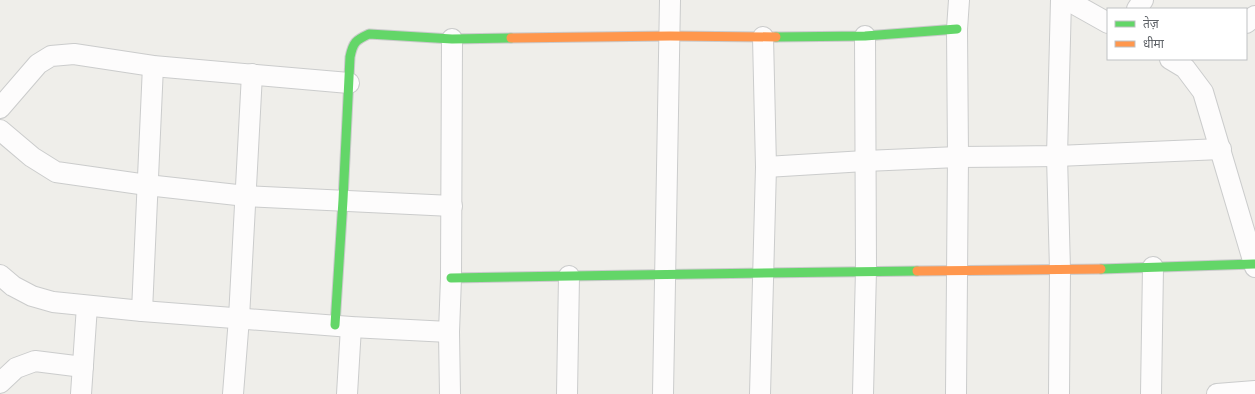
<svg xmlns="http://www.w3.org/2000/svg" width="1255" height="394" font-family="'Exo 2','Noto Sans Devanagari',sans-serif">
	<style>
		.lines { fill: none; stroke-linecap: round; stroke-linejoin: round }
		.street-casing { stroke: #cbcccc; stroke-width: 22 }
		.fast-casing { stroke: #cacacb; stroke-width: 11 }
		.slow-casing { stroke: #cacacb; stroke-width: 11 }
		.street { stroke: #fdfcfc; stroke-width: 20 }
		.fast { stroke: #63d668; stroke-width: 9 }
		.slow { stroke: #ff974d; stroke-width: 9 }
	</style>
	<rect width="100%" height="100%" fill="#efeeea"/>
	<g class="lines">
		<defs>
			<g id="street">
				<polyline points="1067,0 1108,23"/>
				<polyline points="1137,9 1143,0"/>
				<polyline points="1246,23 1255,16"/>
				<polyline points="1170,59 1185,68 1203,92 1255,267"/>
				<polyline points="0,108 38,64 51,56 74,54 153,66 349,83"/>
				<polyline points="0,130 32,157 56,172 147,185 246,196 452,206"/>
				<polyline points="766,167 865,161 958,157 1057,156 1221,149"/>
				<polyline points="0,275 13,286 32,296 53,302 142,311 351,327 449,332"/>
				<polyline points="142,311 153,66"/>
				<polyline points="0,383 16,368 35,361 83,367"/>
				<polyline points="81,394 87,306"/>
				<polyline points="233,394 239,318 252,74"/>
				<polyline points="347,394 351,327"/>
				<polyline points="450,394 449,332 451,278 452,39"/>
				<polyline points="567,394 569,276"/>
				<polyline points="663,394 670,0"/>
				<polyline points="760,394 766,167 763,37"/>
				<polyline points="863,394 866,270 865,36"/>
				<polyline points="956,394 958,157 957,29 959,0"/>
				<polyline points="1059,394 1060,270 1057,156 1061,0"/>
				<polyline points="1151,394 1153,267"/>
				<polyline points="1217,394 1255,391"/>
			</g>
			<g id="fast">
				<polyline points="776,37 865,36 957,29"/>
				<polyline points="1101,269 1254,264"/>
				<path d="M 451,278 C 606,276 762,272 917,271"/>
				<path d="M 335,325 L 343,200 L 350,57 C 353,42 356,40 369,34 L 452,39 L 511,38"/>
			</g>
			<g id="slow">
				<polyline points="511,38 670,36 776,37"/>
				<polyline points="917,271 1101,269"/>
			</g>
		</defs>
		<use href="#street" class="street-casing"/>
		<use href="#fast" class="fast-casing"/>
		<use href="#slow" class="slow-casing"/>
		<use href="#street" class="street"/>
		<use href="#fast" class="fast"/>
		<use href="#slow" class="slow"/>
	</g>
	<rect x="1107" y="8" width="140" height="52" fill="#ffffff" stroke="#bfc1c3"/>
	<rect x="1115" y="21" width="20" height="6" fill="#63d668" stroke="#bfc1c3"/>
	<text x="1143" y="28" font-size="12" fill="#5f6368">तेज़</text>
	<rect x="1115" y="41" width="20" height="6" fill="#ff974d" stroke="#bfc1c3"/>
	<text x="1143" y="48" font-size="12" fill="#5f6368">धीमा</text>
</svg>
